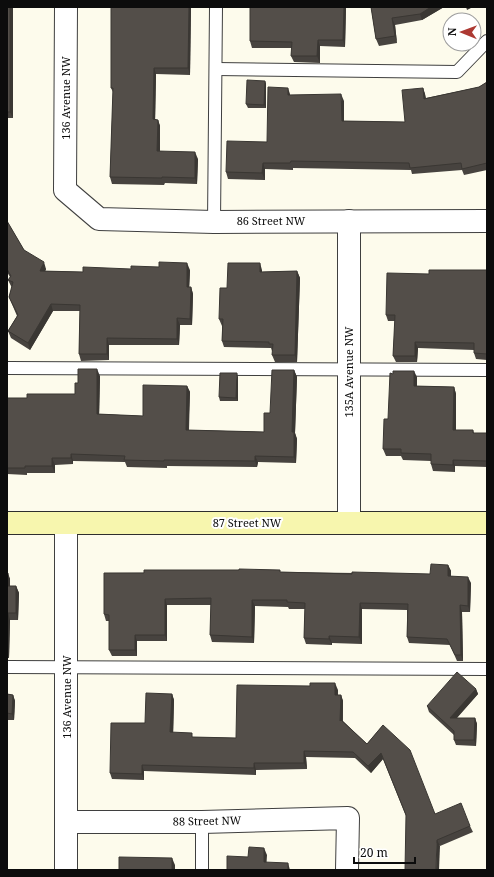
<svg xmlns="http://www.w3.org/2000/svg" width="494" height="877" font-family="'Noto Serif',serif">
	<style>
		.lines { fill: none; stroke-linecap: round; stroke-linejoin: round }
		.lane-casing { stroke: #3f3f3f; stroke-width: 14 }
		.street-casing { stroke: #3f3f3f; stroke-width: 24 }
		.secondary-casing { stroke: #2e2e2e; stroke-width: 24 }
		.lane { stroke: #fff; stroke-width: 12 }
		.street { stroke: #fff; stroke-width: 22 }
		.secondary { stroke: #f7f6ae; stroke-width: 22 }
		.wall { fill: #47433f }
		.shaded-wall { fill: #3a3733 }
		.building { fill: #534e49; stroke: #3a3733 }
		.labels { text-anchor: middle; stroke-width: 4; stroke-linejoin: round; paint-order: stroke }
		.street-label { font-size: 11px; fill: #0c0c0c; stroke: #fff }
	</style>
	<rect width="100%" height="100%" fill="#fdfbec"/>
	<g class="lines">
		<defs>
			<g id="lane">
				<polyline points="216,69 457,72 487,41"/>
				<polyline points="214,222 216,7"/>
				<polyline points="7,368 487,370"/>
				<polyline points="7,667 487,669"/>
				<polyline points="202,822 202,870"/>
			</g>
			<g id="street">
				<polyline points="66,7 65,190 99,219 214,222 487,221"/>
				<polyline points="349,221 349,523"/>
				<polyline points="66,523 66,870"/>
				<polyline points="66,822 202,822 348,818 347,870"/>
			</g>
			<polyline id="secondary" points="7,523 487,523"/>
		</defs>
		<use href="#lane" class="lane-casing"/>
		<use href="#street" class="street-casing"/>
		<use href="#secondary" class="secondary-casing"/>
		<use href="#lane" class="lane"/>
		<use href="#street" class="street"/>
		<use href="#secondary" class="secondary"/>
	</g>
	<g class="wall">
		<polygon points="7,7 13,118 7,118"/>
		<polygon points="111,7 191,7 190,75 156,74 155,120 158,120 160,126 160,151 198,159 197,184 165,183 164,185 112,184 110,177 113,92 111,88"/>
		<polygon points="250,7 346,7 345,47 320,46 320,63 294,62 291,56 292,48 252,48 250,41"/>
		<polygon points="371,7 444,7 422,20 395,25 397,43 379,46 376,39"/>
		<polygon points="265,81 266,84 266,108 248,108 246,104"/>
		<polygon points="487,82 487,170 464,175 462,170 412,174 411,170 293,168 293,170 265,169 265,180 228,179 226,172 267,142 290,95 344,101 344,121 405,122 423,88 425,94 426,98 479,87"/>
		<polygon points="7,221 24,250 46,269 45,271 83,272 190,270 189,287 191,287 193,294 192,325 180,325 179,345 109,345 109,360 81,361 79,354 80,311 53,311 30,350 11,338 8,331 17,316 9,297 12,287 11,286 8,280 10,277 7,272"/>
		<polygon points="262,270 262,272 297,271 300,278 297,362 275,362 272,355 273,351 272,351 271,348 224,347 222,341 222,326 219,319 227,288"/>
		<polygon points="487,270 487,360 476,359 474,353 474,350 418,348 417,362 396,362 393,356 395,321 388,321 386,315 429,274"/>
		<polygon points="294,370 297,377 295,433 297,439 296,463 258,462 257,467 167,466 167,468 127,467 125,462 73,461 73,464 55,465 55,473 27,473 27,475 7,474 7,398 27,398 75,394 78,383 100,376 99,414 143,416 187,386 190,392 189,430 264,432 270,413"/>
		<polygon points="238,377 238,401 220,401 219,397"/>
		<polygon points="417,377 417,386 454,387 456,394 456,430 473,430 474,433 487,433 487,467 455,466 455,472 433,471 431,464 431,461 403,460 401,456 386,456 383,449 388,419"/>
		<polygon points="448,565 451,571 451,576 471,583 470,612 462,612 463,661 457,661 450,645 409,643 407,637 407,610 362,609 362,644 332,643 332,645 306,644 304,638 305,609 289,609 288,607 255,606 254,643 212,642 210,635 211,605 167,605 167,641 137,641 137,656 112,656 109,650 109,621 106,621 104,614 104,573 281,572 430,574"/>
		<polygon points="7,573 10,579 10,586 16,586 19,593 18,620 10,620 9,658 7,658"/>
		<polygon points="476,689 478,694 457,718 475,718 477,724 476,746 456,745 454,740 454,735 429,712 427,706"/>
		<polygon points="338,690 338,695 341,695 343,701 343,721 367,744 383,725 435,814 470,826 473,832 440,846 406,816 383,759 371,773 355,758 306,757 307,769 256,770 256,775 144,771 144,780 112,779 110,773 145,723 172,694 174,700 173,733 193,737 236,738"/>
		<polygon points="7,694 13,695 15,701 14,720 7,720"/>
	</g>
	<g class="shaded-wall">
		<polygon points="10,7 13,7 13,118 10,112"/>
		<polygon points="189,7 191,7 190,75 188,68"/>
		<polygon points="344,7 346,7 345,47 343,40"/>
		<polygon points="431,7 444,7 422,20 420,14"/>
		<polygon points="466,7 473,7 467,10"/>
		<polygon points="392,18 395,25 397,43 395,36"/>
		<polygon points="318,40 320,46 320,63 317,56"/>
		<polygon points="154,68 156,74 155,126 153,119"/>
		<polygon points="265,81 266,84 266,108 264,105"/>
		<polygon points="288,88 290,94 290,101 288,95"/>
		<polygon points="423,88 425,94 426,105 424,99"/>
		<polygon points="341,94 344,101 344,127 342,121"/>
		<polygon points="158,120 160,126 160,158 157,151"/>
		<polygon points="195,152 198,159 197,184 195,178"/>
		<polygon points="263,163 265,169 265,180 262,173"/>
		<polygon points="44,262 46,269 43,277 40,271"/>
		<polygon points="187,263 190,270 189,294 187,287"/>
		<polygon points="260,263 262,270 262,278 260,272"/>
		<polygon points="297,271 300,278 297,362 295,355"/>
		<polygon points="191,287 193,294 192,325 190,319"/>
		<polygon points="51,304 53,311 30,350 28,343"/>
		<polygon points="177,318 180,325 179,345 177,339"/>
		<polygon points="107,338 109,345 109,360 107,354"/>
		<polygon points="415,342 418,348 417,362 415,356"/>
		<polygon points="97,369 100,376 99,421 97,414"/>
		<polygon points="294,370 297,377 295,433 297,439 296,463 294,457 292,432"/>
		<polygon points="414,371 417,377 417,393 414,386"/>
		<polygon points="237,373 238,377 238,401 236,398"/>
		<polygon points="187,386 190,392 188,436 186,430"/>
		<polygon points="454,387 456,394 456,436 453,430"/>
		<polygon points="71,454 73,461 73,464 71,458"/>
		<polygon points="255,456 258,462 257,467 255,461"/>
		<polygon points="52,458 55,465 55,473 52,466"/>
		<polygon points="453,460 455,466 455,472 453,465"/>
		<polygon points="448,565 451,571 451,583 448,576"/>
		<polygon points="8,573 10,579 10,592 8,586"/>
		<polygon points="468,577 471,583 470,612 468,606"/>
		<polygon points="16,586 19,593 18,620 16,613"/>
		<polygon points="165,599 167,605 167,641 165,635"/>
		<polygon points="252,600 255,606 254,643 252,637"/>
		<polygon points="360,603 362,609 362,644 359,637"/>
		<polygon points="460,605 462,612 463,661 461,655"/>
		<polygon points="8,613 10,620 9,658 7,651"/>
		<polygon points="135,635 137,641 137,656 135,650"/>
		<polygon points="329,636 332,643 332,645 329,639"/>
		<polygon points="335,683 338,690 337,701 335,695"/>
		<polygon points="476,689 478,694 452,723 450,718"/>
		<polygon points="172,694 174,700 173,739 170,732"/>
		<polygon points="13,695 15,701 14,720 12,714"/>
		<polygon points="341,695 343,701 342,728 340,721"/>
		<polygon points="475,718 477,724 476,746 474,740"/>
		<polygon points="304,751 306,757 307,769 304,763"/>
		<polygon points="381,753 383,759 371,773 368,766"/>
		<polygon points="254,763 256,770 256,775 254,768"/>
		<polygon points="142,765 144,771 144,780 142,774"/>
		<polygon points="437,840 440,846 439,870 436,870"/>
		<polygon points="264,848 267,855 266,870 264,862"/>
		<polygon points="172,858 175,865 175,870 172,870"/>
		<polygon points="288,863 290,870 288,870"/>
	</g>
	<g class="building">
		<rect x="7" y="7" width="3" height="105"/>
		<polygon points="111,7 189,7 188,68 154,68 153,119 158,120 157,151 195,152 195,178 162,177 162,178 110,177 113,88 111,88"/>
		<polygon points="250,7 344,7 343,40 318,40 317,56 291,56 292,42 250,41"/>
		<polygon points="371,7 431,7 420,14 392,18 395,36 376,39"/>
		<polygon points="247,80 265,81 264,105 246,104"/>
		<polygon points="487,82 487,163 462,169 461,163 410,168 409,163 291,161 290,163 263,163 262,173 226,172 227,141 267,142 268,87 288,88 288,95 341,94 342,121 405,122 402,90 423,88 424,99 479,87"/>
		<polygon points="7,221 24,250 44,262 40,271 83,272 83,267 131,269 131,266 159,267 159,262 187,263 187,287 191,287 190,319 177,318 177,339 107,338 107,354 79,354 80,305 51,304 28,343 8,331 18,315 9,297 13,282 8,280 11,276 7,269"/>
		<polygon points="228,263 260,263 260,272 297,271 295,355 272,355 273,344 269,344 269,342 222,341 223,319 219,319 220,288 227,288"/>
		<polygon points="429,270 487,270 487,354 474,353 474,343 415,342 415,356 393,356 395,315 386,315 387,273 429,274"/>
		<polygon points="78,369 97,369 97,414 143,416 143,385 187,386 186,430 264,432 264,413 270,413 272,370 294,370 292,432 294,432 294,457 255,456 255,461 164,460 164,461 124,460 125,456 71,454 71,458 52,458 52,466 25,466 25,468 7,468 7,398 27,398 27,394 75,394 75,383 78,383"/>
		<polygon points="393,371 414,371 414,386 454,387 453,430 473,430 473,433 487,433 487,461 453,460 453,465 431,464 431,454 401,453 401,449 383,449 384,419 388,419 390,373 393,374"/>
		<polygon points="220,373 237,373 236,398 219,397"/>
		<polygon points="431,564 448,565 448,576 468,577 468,606 460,605 461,655 455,655 447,639 407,637 408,604 360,603 359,637 329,636 329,639 304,638 305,603 287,602 287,600 252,600 252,637 210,635 211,598 165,599 165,635 135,635 135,650 109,650 109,615 104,614 104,573 144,573 144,570 239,570 239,569 280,570 280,572 352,574 352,572 430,574"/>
		<polygon points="7,573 8,573 8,586 16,586 16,613 8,613 7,651"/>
		<polygon points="457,672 476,689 450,718 475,718 474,740 454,740 454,731 427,706"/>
		<polygon points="310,683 335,683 335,695 341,695 340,721 341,720 367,744 383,725 410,750 435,814 461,803 470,826 437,840 436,870 405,870 406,815 381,753 368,766 353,752 304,751 304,763 254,763 254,768 142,765 142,774 110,773 111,723 145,723 146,693 172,694 170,732 192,733 192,737 236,738 237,685 310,686"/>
		<polygon points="7,694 13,695 12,714 7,713"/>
		<polygon points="249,847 264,848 264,862 288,863 288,870 227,870 227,856 248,857"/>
		<polygon points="119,857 172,858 172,870 119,870"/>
	</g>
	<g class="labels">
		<g class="street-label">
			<text transform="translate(66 98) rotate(-90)" y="4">136 Avenue NW</text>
			<text x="271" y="225">86 Street NW</text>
			<text transform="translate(349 372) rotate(-90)" y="4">135A Avenue NW</text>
			<text x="247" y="527">87 Street NW</text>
			<text transform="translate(67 697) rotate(-90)" y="4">136 Avenue NW</text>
			<text transform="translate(207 821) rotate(-1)" y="4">88 Street NW</text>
		</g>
	</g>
	<rect width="494" height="877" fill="none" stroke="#0c0c0c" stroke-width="16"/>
	<g transform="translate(462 32) rotate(271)"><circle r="19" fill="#ffffff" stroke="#9e9e9e"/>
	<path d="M0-3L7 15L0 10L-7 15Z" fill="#ad3932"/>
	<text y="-6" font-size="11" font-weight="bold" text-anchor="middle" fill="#0c0c0c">N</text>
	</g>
	<path d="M354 857v6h61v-6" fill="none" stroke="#0c0c0c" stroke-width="2"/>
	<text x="360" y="857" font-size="12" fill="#0c0c0c" stroke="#ffffff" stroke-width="3" paint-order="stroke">20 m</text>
</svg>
